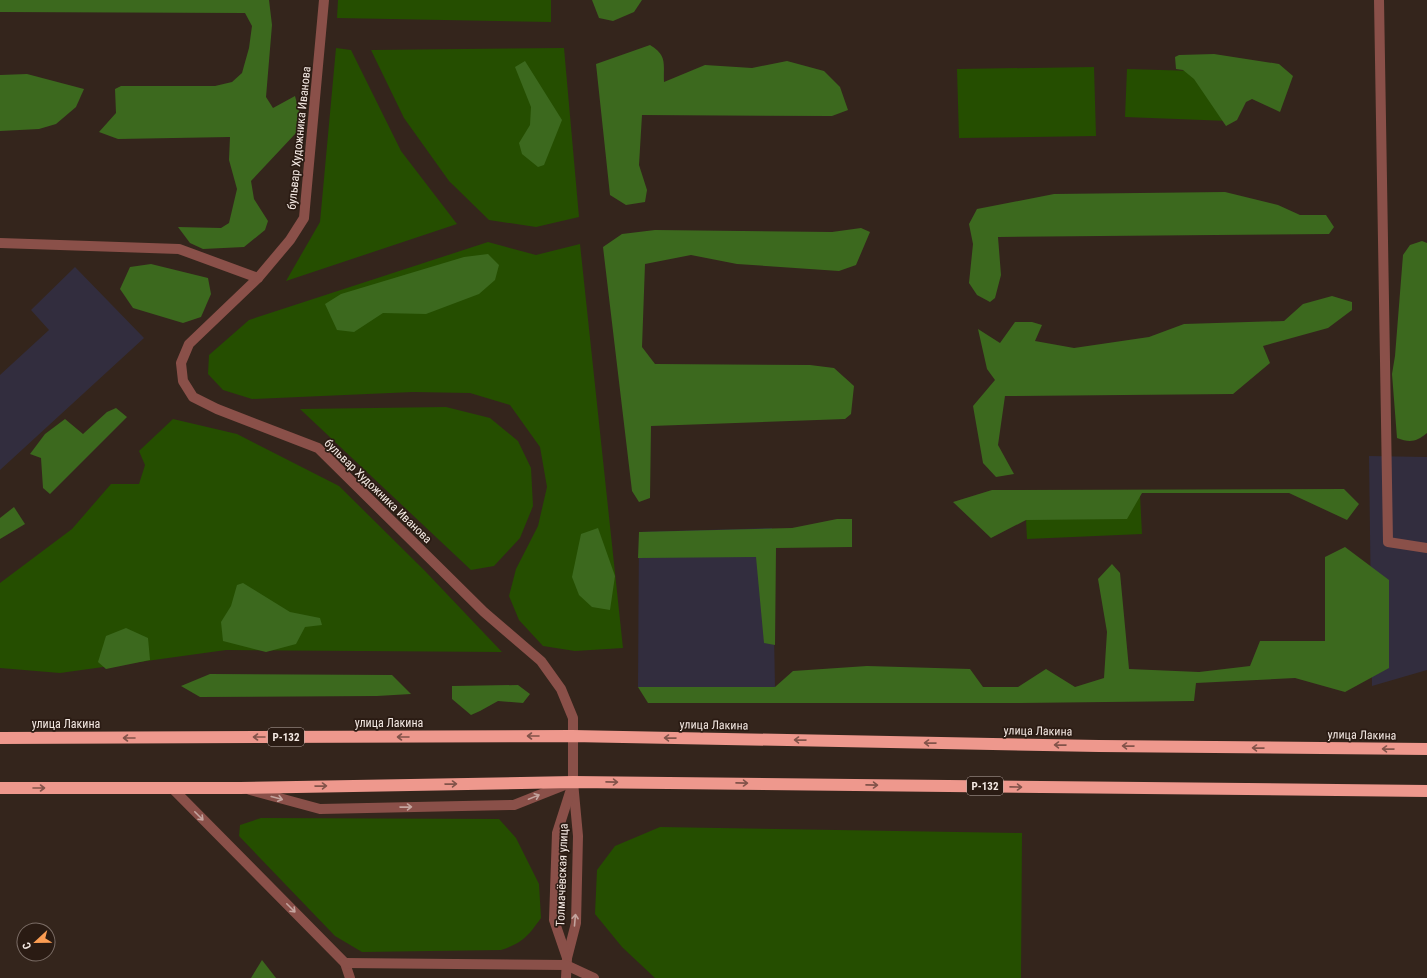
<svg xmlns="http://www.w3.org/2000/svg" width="1427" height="978" font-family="'Roboto Condensed',sans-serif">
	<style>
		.commercial { fill: #322d3e }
		.green { fill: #254e00 }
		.forest { fill: #3c691e }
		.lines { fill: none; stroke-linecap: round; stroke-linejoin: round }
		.minor { stroke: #8a5049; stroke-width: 10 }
		.highway { stroke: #ee988d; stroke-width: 12 }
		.oneway { stroke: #82534a }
		.oneway2 { stroke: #c4a49e }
		.labels { text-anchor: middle; stroke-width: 3.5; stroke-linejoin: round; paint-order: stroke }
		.shield { fill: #2a1b13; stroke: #b7aba5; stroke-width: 1 }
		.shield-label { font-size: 11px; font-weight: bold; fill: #f4e9e3 }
		.street-label { font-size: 12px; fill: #f4e9e3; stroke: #2a1b13 }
	</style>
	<rect width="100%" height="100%" fill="#34251c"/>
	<g class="commercial">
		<polygon points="75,267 144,338 0,470 0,375 49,330 31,310"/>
		<polygon points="1369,456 1427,457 1427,670 1372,686"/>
		<polygon points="772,528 775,687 638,687 639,532"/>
	</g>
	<g class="green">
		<polygon points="338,0 551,0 551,22 337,18"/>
		<polygon points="336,48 351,50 401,151 457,224 286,281 320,222"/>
		<polygon points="564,48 579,217 536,227 489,220 449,181 404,118 371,50"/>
		<polygon points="1094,67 1096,136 959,138 957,69"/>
		<polygon points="1127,69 1230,72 1229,121 1125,117"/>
		<polygon points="488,242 536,255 580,244 623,648 575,651 543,646 519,620 509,596 516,569 538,526 547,487 540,447 510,405 470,393 413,392 252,399 223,390 208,374 209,355 249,320"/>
		<polygon points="446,407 490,418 518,441 531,468 533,506 520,538 494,566 471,570 300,409"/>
		<polygon points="173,419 237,434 339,486 425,571 502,652 226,650 60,673 0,668 0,583 72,529 111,484 139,484 145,465 139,451"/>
		<polygon points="1140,495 1142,534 1027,539 1025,500"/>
		<path d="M 261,818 L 499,819 L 516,838 L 539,884 L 541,918 C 528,936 523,943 501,950 L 362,952 L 335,936 L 239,836 L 240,825 Z"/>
		<polygon points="660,827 1022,833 1021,978 655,978 622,947 595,914 597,870 615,846"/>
	</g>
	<g class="forest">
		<polygon points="0,0 269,0 272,25 266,97 273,108 295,96 301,119 296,133 251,181 254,199 268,221 265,230 244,247 203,249 190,243 178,227 221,228 229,223 237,189 229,160 230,137 118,139 99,132 116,113 115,89 121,86 215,86 232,82 242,73 249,48 252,26 245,13 0,12"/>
		<polygon points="592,0 642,0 634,12 613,21 599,18"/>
		<path d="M 650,45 C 668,56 663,64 664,82 L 705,65 L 752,68 L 787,61 L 824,71 L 840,87 L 848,110 L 832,116 L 642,115 L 639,165 L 647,190 L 645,202 L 626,205 L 610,195 L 596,64 Z"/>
		<polygon points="1214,54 1279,64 1293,76 1280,112 1252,99 1246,102 1237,120 1226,126 1194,79 1183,70 1176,69 1175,57 1179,55"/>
		<polygon points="525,61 562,120 544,165 538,167 522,154 519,143 530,125 531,107 515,67"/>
		<polygon points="27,74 84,89 76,107 56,124 39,129 0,131 0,75"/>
		<polygon points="1225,192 1278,205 1300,215 1326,215 1334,227 1329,234 998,237 1001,275 995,298 990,302 977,295 969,283 973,244 969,224 977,209 1054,194"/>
		<polygon points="861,228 870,232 856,265 839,271 737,264 691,255 645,264 642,347 655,364 810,365 834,368 854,386 851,414 845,419 651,426 650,498 639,502 632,491 603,247 622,234 655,230 832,232"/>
		<path d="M 1422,241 L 1427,243 L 1427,433 C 1416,442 1410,443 1397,438 L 1392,374 L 1395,356 L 1403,255 L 1410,245 Z"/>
		<polygon points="488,254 499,265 495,280 479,294 426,314 383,313 354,332 337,330 325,304 341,294 464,257"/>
		<polygon points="151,264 208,278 211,294 201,317 183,323 133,308 120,289 130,267"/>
		<polygon points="1332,296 1352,302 1352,310 1328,328 1263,346 1270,363 1233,394 1005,396 998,445 1014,474 996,477 983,463 973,406 995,380 987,369 978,329 1000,343 1015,322 1032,322 1042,325 1035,341 1074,348 1149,337 1184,324 1284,321 1303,304"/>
		<polygon points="116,408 127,417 50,494 43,488 41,458 30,454 45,434 65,419 83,434 107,412"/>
		<polygon points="1344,489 1359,504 1347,520 1289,493 1142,493 1127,519 1026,520 991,538 953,502 992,490"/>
		<polygon points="14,507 25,524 0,539 0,518"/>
		<polygon points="837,519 852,519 852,547 776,548 775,645 764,643 756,557 638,558 639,532 792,528"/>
		<polygon points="598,528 615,576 610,610 592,607 579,595 572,577 581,534"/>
		<polygon points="1345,547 1389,580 1389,668 1345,692 1295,678 1196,683 1194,701 1020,703 648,703 638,687 775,687 793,671 867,666 970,669 983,687 1018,687 1046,669 1075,687 1104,678 1107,632 1098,579 1112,564 1120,573 1129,669 1199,672 1250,666 1260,641 1325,641 1325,557"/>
		<polygon points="243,583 290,612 320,618 322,625 305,627 296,644 266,652 223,641 221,622 231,606 237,585"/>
		<polygon points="126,628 148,638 150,660 106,669 98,662 106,636"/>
		<polygon points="210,674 392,675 411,694 377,696 200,697 181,686"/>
		<polygon points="518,685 530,694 523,703 498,701 480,711 471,715 452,699 452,686"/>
		<polygon points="262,960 276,978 251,978"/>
	</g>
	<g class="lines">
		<g class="minor">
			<polyline points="324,0 304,218 290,240 258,278 189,344 181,363 183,381 193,397 217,409 318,448 484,612 541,661 561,689 573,718 573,782 578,836 576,923 567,958 566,978"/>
			<polyline points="1379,0 1388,542 1427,548"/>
			<polyline points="0,243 179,249 258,278"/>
			<polyline points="172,788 345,963 350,978"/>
			<polyline points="250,790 320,809 514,805 567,784"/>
			<polyline points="567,958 554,920 557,833 572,786"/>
			<polyline points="345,963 566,965 594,978"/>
		</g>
		<g class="highway">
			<polyline points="0,738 572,736 1099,746 1427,749"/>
			<polyline points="0,788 240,788 573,782 1427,791"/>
		</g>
	</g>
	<defs><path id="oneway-shaft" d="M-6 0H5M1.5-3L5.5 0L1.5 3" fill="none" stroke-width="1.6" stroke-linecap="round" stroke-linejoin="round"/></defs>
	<g class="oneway">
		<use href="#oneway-shaft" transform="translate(533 736) rotate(180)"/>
		<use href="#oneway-shaft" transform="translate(259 737) rotate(180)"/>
		<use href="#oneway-shaft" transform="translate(403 737) rotate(180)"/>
		<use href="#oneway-shaft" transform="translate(129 738) rotate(180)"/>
		<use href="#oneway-shaft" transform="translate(670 738) rotate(-179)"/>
		<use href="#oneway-shaft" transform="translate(800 740) rotate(-179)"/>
		<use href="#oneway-shaft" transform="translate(930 743) rotate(-179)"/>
		<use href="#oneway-shaft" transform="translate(1060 745) rotate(-179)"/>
		<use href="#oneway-shaft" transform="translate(1128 746) rotate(-179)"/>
		<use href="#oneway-shaft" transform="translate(1258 748) rotate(-179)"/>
		<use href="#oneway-shaft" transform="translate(1388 749) rotate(-179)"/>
		<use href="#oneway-shaft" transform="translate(612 782) rotate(1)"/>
		<use href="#oneway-shaft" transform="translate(742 783) rotate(1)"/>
		<use href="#oneway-shaft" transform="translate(451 784) rotate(-1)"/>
		<use href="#oneway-shaft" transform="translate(872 785) rotate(1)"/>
		<use href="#oneway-shaft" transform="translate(321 786) rotate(-1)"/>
		<use href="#oneway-shaft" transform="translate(1016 787) rotate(1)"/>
		<use href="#oneway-shaft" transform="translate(39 788)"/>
	</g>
	<g class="oneway2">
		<use href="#oneway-shaft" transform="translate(534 797) rotate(-22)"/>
		<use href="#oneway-shaft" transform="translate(277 798) rotate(15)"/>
		<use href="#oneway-shaft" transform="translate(406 807) rotate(-1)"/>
		<use href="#oneway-shaft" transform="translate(199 816) rotate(45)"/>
		<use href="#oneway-shaft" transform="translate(291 908) rotate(45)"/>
		<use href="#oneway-shaft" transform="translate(575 920) rotate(-85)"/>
	</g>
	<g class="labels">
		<g class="shield">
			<rect x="268" y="728" width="36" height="18" rx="3"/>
			<rect x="967" y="777" width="36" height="18" rx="3"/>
		</g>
		<g class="shield-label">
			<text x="286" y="741">Р-132</text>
			<text x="985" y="790">Р-132</text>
		</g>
		<g class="street-label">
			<text transform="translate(299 138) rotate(-84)" y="4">бульвар Художника Иванова</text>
			<text transform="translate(378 491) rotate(44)" y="4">бульвар Художника Иванова</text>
			<text x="389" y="727">улица Лакина</text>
			<text x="66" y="728">улица Лакина</text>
			<text transform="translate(714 725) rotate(1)" y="4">улица Лакина</text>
			<text transform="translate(1038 731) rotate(1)" y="4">улица Лакина</text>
			<text transform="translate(1362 735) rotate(1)" y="4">улица Лакина</text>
			<text transform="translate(562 875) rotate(-88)" y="4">Толмачёвская улица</text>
		</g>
	</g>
	<g transform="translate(36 942) rotate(248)"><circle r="19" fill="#2a1b13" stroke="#7b6d66"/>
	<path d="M0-3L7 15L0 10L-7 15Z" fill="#fc9d53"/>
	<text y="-6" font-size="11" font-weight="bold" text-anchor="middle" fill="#f4e9e3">С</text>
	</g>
</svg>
